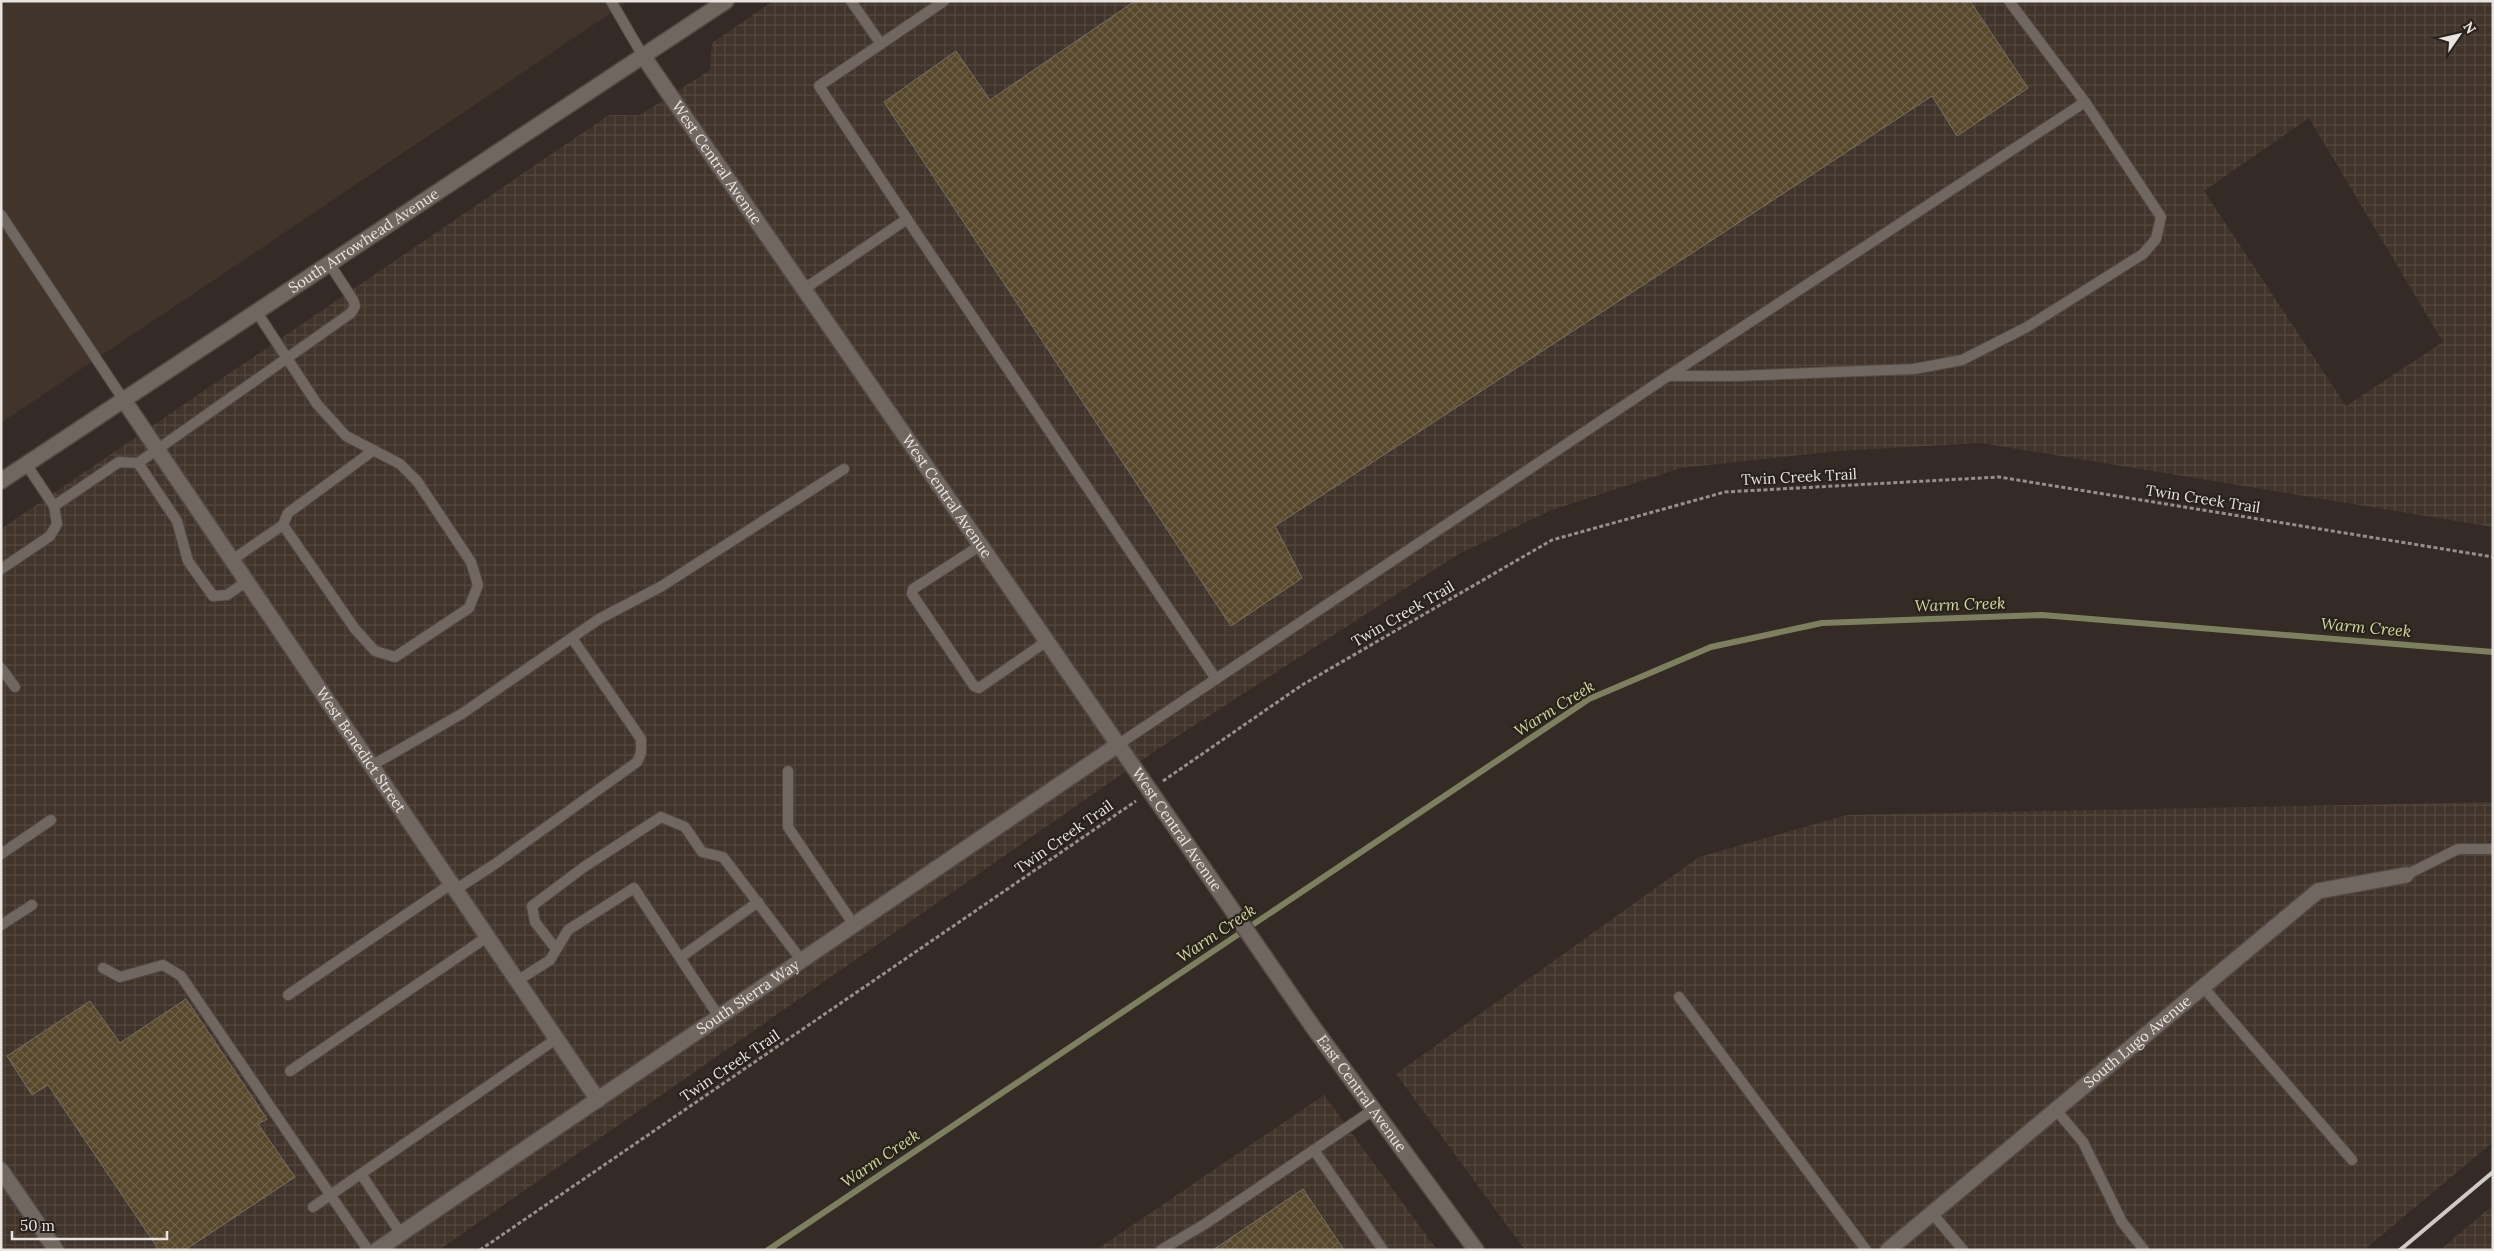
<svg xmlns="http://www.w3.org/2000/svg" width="2494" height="1251" font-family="Lora,serif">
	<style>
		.built { fill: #41342b }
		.industrial { fill: url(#industrial-grid); fill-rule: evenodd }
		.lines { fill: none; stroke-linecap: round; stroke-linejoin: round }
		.stream { stroke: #7d805e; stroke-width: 6 }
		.building { fill: url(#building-cross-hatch); stroke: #746f65 }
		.service-casing { stroke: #514a45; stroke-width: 12 }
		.minor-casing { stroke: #514a45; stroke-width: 18 }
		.tertiary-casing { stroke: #514a45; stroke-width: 18 }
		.path { stroke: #968f8a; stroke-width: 3; stroke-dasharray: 4 2.5; stroke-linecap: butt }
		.service { stroke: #716761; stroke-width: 10 }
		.minor { stroke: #716761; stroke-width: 15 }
		.tertiary { stroke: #716761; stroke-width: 15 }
		.rail { stroke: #d0cac5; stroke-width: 4 }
		.labels { text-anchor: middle; stroke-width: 4.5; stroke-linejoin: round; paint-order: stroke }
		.street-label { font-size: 15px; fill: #eae4e0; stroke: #29221c }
		.water-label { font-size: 16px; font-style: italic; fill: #d3d89b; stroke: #29221c }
	</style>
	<defs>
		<pattern id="industrial-grid" width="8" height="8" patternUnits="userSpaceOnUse" patternTransform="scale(1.25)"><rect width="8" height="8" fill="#41342b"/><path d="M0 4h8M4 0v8" fill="none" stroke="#53483f"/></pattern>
		<pattern id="building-cross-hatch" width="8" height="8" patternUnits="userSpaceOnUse" patternTransform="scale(1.25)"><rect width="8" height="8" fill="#57482a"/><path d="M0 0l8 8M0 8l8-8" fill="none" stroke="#6f6249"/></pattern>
	</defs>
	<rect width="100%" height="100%" fill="#342b26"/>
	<polygon class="built" points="1,1 629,1 1,423"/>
	<g class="industrial">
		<path d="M 773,1 L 2493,1 L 2493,527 L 1981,443 L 1837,451 L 1681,468 L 1549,511 L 1457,555 L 1155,751 L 439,1250 L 1,1250 L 1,529 L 609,115 L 640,115 L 710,70 L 712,43 ZM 2309,118 L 2443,342 L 2346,406 L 2204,191 Z"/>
		<polygon points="2493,802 2493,1142 2364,1250 1525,1250 1396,1074 1699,857 1847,815"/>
		<polygon points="1324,1095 1437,1250 1096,1250"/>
		<polygon points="2493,1205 2493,1250 2440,1250"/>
	</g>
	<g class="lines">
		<polyline class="stream" points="768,1250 1589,699 1711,647 1822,623 2042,615 2493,652"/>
	</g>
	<g class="building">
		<polygon points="1135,1 1970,1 2028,88 1957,136 1932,96 1275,526 1302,578 1231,626 884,102 956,51 990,100"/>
		<polygon points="186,999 267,1119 258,1124 295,1177 185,1250 159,1250 48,1085 32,1095 7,1056 90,1001 120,1043"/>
		<polygon points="1303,1189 1344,1250 1213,1250"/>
	</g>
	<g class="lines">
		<defs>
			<g id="service">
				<polyline points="611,1 643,56"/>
				<polyline points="851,1 881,44"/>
				<polyline points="1,215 123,399"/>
				<polyline points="907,219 1216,679 1119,744"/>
				<polyline points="804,289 907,219 819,86 944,1"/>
				<polyline points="256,311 317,404 346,436 400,464 417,481 471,562 478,585 469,608 395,657 375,651 355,629 283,525 288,513 374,450"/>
				<polyline points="1668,376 1736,376 1914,369 1962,360 2027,327 2143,254 2156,239 2161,217 2085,102"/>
				<polyline points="138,463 177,521 188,561 213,596 227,595 247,581"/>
				<polyline points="26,464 54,506"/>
				<polyline points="981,545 913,589 912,594 974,686 979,688 1047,641"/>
				<polyline points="232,560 283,525"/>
				<polyline points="1,569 50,536 57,524 54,506 119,462 138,463 351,313 355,306 353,300 329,263"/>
				<polyline points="1,668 15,687"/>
				<polyline points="1216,679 1668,376 2085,102 2009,1"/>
				<polyline points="371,766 463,713 599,619 662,586 844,469"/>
				<polyline points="788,771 788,827 854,925"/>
				<polyline points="1,854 51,820"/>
				<polyline points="2406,875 2458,849 2493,849"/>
				<polyline points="455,890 495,864 637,762 641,753 641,739 572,638"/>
				<polyline points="1,925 32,905"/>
				<polyline points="556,949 535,922 532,906 584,867 661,817 685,827 702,852 723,857 802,961"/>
				<polyline points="681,957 758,902"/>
				<polyline points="103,968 120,977 163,965 181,976 368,1250"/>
				<polyline points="517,981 550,960 568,930 634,888 719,1017"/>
				<polyline points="2203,987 2352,1160"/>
				<polyline points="288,995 451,884"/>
				<polyline points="1679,997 1866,1250"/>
				<polyline points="290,1071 487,937"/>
				<polyline points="2056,1110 2083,1142 2122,1222 2144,1250"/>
				<polyline points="1314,1150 1373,1110"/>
				<polyline points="361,1174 401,1234"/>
				<polyline points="313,1207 556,1039"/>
				<polyline points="1932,1213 1963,1250"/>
				<polyline points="1161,1250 1205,1224 1314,1150 1383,1250"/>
			</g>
			<g id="minor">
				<path id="s1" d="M 123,399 L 598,1100"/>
				<polyline points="1,1170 56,1250"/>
				<path id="s2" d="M 377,1250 L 1119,744"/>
				<path id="s3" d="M 1888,1250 L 2318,891 L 2406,875"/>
			</g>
			<g id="tertiary">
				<path id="s4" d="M 643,56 L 1313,1027 L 1476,1250"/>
				<path id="s5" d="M 1,481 L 726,1"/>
			</g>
		</defs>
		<use href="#service" class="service-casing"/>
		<use href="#minor" class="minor-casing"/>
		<use href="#tertiary" class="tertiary-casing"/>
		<g class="path">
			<polyline points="1163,781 1302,685 1552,540 1725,492 1999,477 2493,557"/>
			<polyline points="480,1250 1136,801"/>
		</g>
		<use href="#service" class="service"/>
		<use href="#minor" class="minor"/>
		<use href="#tertiary" class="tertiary"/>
		<polyline class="rail" points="2400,1250 2493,1172"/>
	</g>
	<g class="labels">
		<g class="street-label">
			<text dy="5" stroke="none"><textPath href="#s4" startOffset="130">West Central Avenue</textPath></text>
			<text dy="5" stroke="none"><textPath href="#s5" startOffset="435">South Arrowhead Avenue</textPath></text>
			<text transform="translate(1799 477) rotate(-3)" y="5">Twin Creek Trail</text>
			<text dy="5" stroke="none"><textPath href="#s4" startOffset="535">West Central Avenue</textPath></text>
			<text transform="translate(2203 499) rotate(9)" y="5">Twin Creek Trail</text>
			<text transform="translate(1403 614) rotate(-30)" y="5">Twin Creek Trail</text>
			<text dy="5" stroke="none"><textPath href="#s1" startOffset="424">West Benedict Street</textPath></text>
			<text dy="5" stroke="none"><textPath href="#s4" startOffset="940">West Central Avenue</textPath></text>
			<text transform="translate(1064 837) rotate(-35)" y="5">Twin Creek Trail</text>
			<text dy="5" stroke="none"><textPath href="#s2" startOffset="449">South Sierra Way</textPath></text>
			<text dy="5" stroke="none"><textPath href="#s3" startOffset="325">South Lugo Avenue</textPath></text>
			<text transform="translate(730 1066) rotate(-34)" y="5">Twin Creek Trail</text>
			<text dy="5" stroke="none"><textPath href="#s4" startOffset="1262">East Central Avenue</textPath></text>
		</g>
		<g class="water-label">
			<text transform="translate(1960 604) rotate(-2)" y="6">Warm Creek</text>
			<text transform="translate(2366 627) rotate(5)" y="6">Warm Creek</text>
			<text transform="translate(1554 708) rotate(-32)" y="6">Warm Creek</text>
			<text transform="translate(1216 933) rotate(-34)" y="6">Warm Creek</text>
			<text transform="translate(880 1158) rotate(-34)" y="6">Warm Creek</text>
		</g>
	</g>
	<rect width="2494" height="1251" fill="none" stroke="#eae4e0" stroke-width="5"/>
	<g transform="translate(2459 35) rotate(56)" stroke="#29221c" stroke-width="4" paint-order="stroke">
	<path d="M0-4L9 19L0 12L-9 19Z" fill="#eae4e0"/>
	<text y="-8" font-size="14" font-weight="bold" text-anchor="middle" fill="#eae4e0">N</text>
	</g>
	<path d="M12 1231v8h155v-8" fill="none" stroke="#eae4e0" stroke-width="2.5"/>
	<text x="20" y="1231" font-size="15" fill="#eae4e0" stroke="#29221c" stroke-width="4" paint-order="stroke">50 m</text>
</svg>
